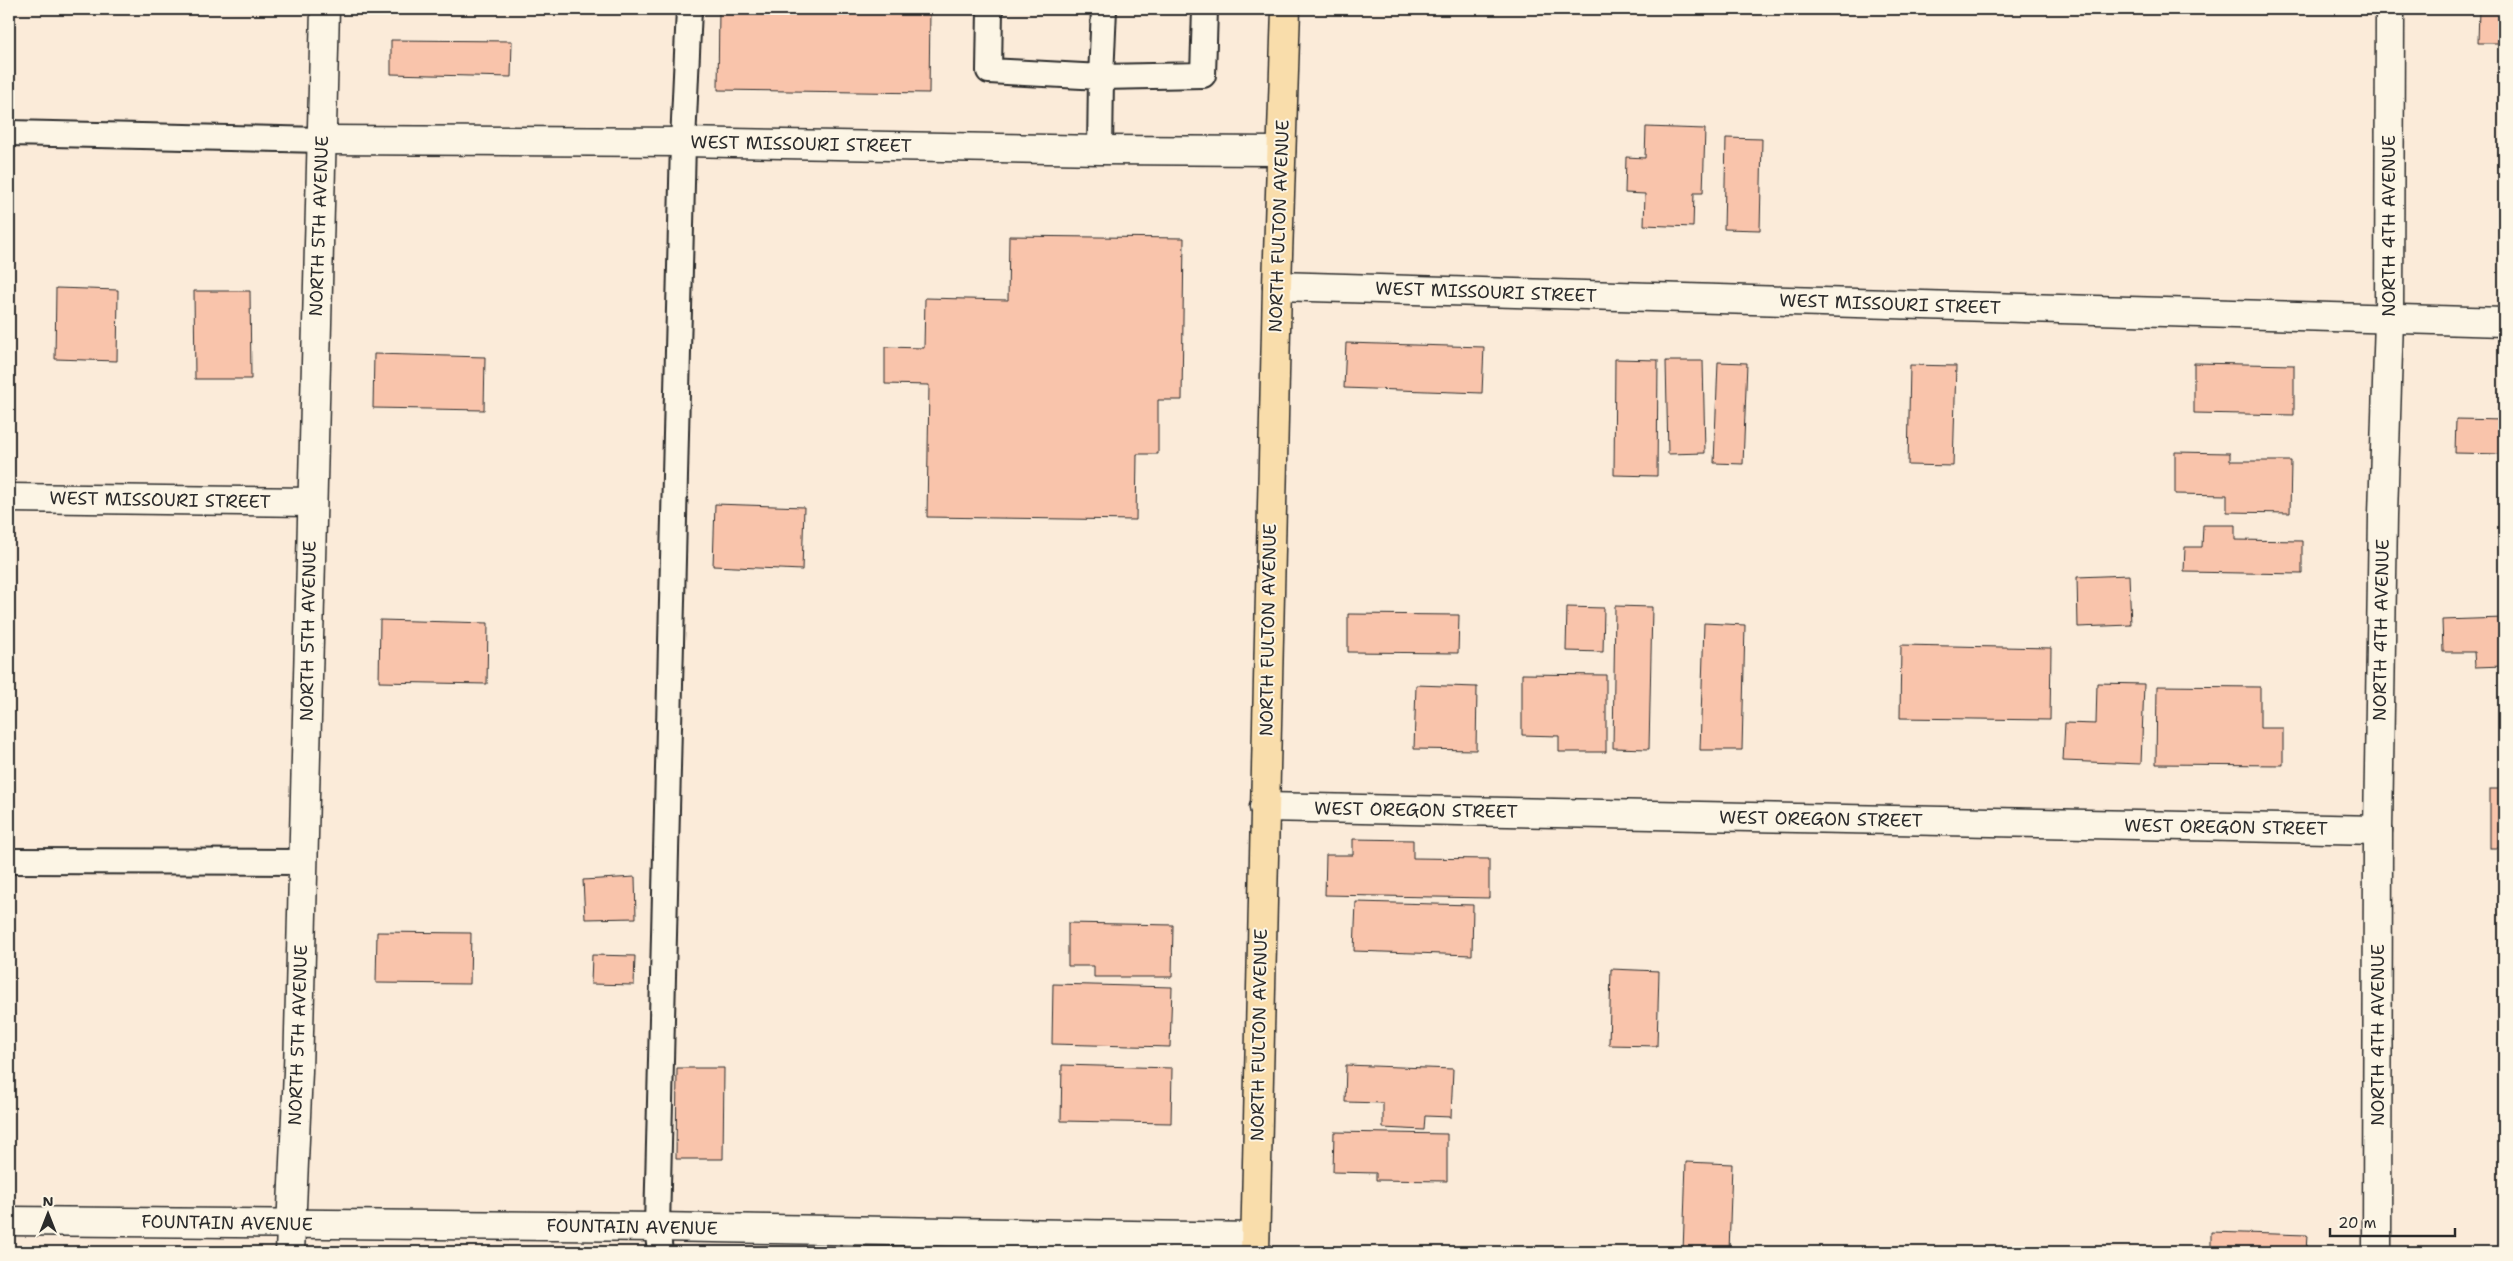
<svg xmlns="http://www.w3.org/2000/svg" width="2513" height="1261" font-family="'Shantell Sans',sans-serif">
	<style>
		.building { fill: #f9c4ab; stroke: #2b2b2b }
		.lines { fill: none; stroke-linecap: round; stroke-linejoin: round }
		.service-casing { stroke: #2b2b2b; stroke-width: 28 }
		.minor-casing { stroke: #2b2b2b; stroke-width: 31 }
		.primary-casing { stroke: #2b2b2b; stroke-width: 31 }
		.service { stroke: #fcf5e5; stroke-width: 24 }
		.minor { stroke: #fcf5e5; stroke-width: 28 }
		.primary { stroke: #f9ddab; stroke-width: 28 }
		.labels { text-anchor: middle; stroke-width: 4; stroke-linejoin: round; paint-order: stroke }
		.street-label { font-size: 18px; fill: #2b2b2b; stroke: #fcf5e5 }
	</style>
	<rect width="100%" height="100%" fill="#fbebd9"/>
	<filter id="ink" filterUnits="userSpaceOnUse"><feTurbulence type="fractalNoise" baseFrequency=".02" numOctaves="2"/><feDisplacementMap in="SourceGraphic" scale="10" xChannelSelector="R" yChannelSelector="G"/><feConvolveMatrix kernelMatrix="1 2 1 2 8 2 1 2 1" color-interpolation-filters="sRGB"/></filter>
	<g filter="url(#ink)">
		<g class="building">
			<polygon points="719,9 930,9 929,93 718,90"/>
			<polygon points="2479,9 2504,9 2504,43 2478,43"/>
			<polygon points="391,40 512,41 511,77 391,74"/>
			<polygon points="1646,127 1705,129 1703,193 1694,193 1693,227 1644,225 1645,194 1625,193 1626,157 1645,158"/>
			<polygon points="1726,138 1762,139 1760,230 1724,229"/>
			<polygon points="1009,236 1184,238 1182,400 1158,400 1158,454 1137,454 1136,520 927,517 929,385 885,384 885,347 924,348 925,298 1008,300"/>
			<polygon points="56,288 118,290 117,361 55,359"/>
			<polygon points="194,291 250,291 251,379 195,379"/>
			<polygon points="1346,343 1484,347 1482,393 1344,388"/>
			<polygon points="374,354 485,357 484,410 373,408"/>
			<polygon points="1615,359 1658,360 1657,476 1614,475"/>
			<polygon points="1666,361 1703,361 1705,453 1668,454"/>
			<polygon points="1718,362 1747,363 1743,464 1714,463"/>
			<polygon points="2194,363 2294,365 2294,415 2194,413"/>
			<polygon points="1910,365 1956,366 1953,466 1908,465"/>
			<polygon points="2456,419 2504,420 2504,464 2503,454 2455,453"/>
			<polygon points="2175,452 2230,453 2230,461 2291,461 2290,513 2227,512 2227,495 2175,494"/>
			<polygon points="715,504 804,507 802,570 713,566"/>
			<polygon points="2203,525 2235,525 2235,540 2302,541 2302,574 2184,572 2185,547 2202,547"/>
			<polygon points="2129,575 2131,625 2078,627 2077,577"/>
			<polygon points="1615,606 1652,607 1649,749 1613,748"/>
			<polygon points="1567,607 1604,608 1603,652 1566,651"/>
			<polygon points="1348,614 1459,615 1458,653 1348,652"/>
			<polygon points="2504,618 2504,666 2475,667 2474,652 2443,652 2442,620"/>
			<polygon points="380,620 488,623 487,684 379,682"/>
			<polygon points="1704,623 1745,625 1742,750 1700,750"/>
			<polygon points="1901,645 2051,648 2050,720 1900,718"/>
			<polygon points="1522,674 1606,675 1606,752 1559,752 1559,736 1522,735"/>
			<polygon points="2097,683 2144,684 2141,764 2063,761 2065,723 2096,724"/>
			<polygon points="1416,685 1477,687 1476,750 1414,749"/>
			<polygon points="2157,686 2260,687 2260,728 2283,728 2283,765 2156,764"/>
			<rect x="2490" y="789" width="14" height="59"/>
			<polygon points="1353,839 1413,840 1413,858 1489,859 1489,898 1325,895 1326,855 1353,855"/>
			<polygon points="635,877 636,918 585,919 583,880"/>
			<polygon points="1356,902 1473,905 1472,955 1354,951"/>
			<polygon points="1068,923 1173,925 1172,977 1094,977 1094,966 1068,966"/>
			<polygon points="377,932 471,933 470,984 376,983"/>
			<polygon points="592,955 635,956 634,985 591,984"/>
			<polygon points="1611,969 1659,971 1657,1046 1609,1045"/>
			<polygon points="1053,984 1172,987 1170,1047 1052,1044"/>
			<polygon points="1062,1065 1172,1068 1171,1123 1061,1121"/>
			<polygon points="1346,1065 1453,1069 1451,1117 1425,1116 1424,1130 1383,1128 1383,1103 1345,1102"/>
			<polygon points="677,1068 724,1068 723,1159 676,1159"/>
			<polygon points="1334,1132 1447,1134 1447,1181 1376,1180 1376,1173 1333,1172"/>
			<polygon points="1686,1162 1732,1164 1729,1252 1683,1252"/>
			<polygon points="2211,1232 2307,1235 2306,1252 2211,1252"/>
		</g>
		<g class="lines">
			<defs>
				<g id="service">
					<polyline points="990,9 989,71 1101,77 1100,150"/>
					<polyline points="1104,9 1101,77 1203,75 1205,9"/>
					<polyline points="9,133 322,140"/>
					<polyline points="9,861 302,862"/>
					<polyline points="660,1252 657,1227 683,142 689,9"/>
				</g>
				<g id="minor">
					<polyline points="322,140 683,142 1100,150 1281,151"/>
					<polyline points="1277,286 2504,322"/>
					<polyline points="9,498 311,502"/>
					<polyline points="1264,807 2378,830"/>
					<polyline points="9,1221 657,1227 1255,1237"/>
					<polyline points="290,1252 298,1071 325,9"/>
					<polyline points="2377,1252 2378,830 2383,515 2389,319 2390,9"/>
				</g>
				<polyline id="primary" points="1255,1252 1277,286 1286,9"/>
			</defs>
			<use href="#service" class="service-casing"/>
			<use href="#minor" class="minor-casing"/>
			<use href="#primary" class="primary-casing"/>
			<use href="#service" class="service"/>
			<use href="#minor" class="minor"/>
			<use href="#primary" class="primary"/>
		</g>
	</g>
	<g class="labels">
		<g class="street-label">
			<text transform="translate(801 144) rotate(1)" y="6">WEST MISSOURI STREET</text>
			<text transform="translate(319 226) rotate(-88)" y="6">NORTH 5TH AVENUE</text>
			<text transform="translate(1279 226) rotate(-88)" y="6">NORTH FULTON AVENUE</text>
			<text transform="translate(2389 226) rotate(-90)" y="6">NORTH 4TH AVENUE</text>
			<text transform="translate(1486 292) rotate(2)" y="6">WEST MISSOURI STREET</text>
			<text transform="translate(1890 304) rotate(2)" y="6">WEST MISSOURI STREET</text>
			<text transform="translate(160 500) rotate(1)" y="6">WEST MISSOURI STREET</text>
			<text transform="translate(1268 630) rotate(-89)" y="6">NORTH FULTON AVENUE</text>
			<text transform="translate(2381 630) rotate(-89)" y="6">NORTH 4TH AVENUE</text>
			<text transform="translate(308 631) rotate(-89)" y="6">NORTH 5TH AVENUE</text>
			<text transform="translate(1416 810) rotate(1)" y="6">WEST OREGON STREET</text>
			<text transform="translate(1821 819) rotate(1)" y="6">WEST OREGON STREET</text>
			<text transform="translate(2226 827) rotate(1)" y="6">WEST OREGON STREET</text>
			<text transform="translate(298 1035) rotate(-88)" y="6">NORTH 5TH AVENUE</text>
			<text transform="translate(1259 1035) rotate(-89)" y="6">NORTH FULTON AVENUE</text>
			<text transform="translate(2378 1035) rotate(-90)" y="6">NORTH 4TH AVENUE</text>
			<text transform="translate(227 1223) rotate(1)" y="6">FOUNTAIN AVENUE</text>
			<text transform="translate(632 1227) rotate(1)" y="6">FOUNTAIN AVENUE</text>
		</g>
	</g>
	<rect width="2513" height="1261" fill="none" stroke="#fcf5e5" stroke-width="30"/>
	<rect x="15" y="15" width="2483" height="1231" fill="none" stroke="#2b2b2b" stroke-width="2" filter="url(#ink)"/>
	<g transform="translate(48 1214)" stroke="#fcf5e5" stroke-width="4" paint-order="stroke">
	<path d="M0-4L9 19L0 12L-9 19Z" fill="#2b2b2b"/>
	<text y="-8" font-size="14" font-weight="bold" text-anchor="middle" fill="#2b2b2b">N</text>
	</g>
	<path d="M2330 1228v8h125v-8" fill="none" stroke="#2b2b2b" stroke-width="2.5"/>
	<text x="2338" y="1228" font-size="15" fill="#2b2b2b" stroke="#fcf5e5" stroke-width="4" paint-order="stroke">20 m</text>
</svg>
